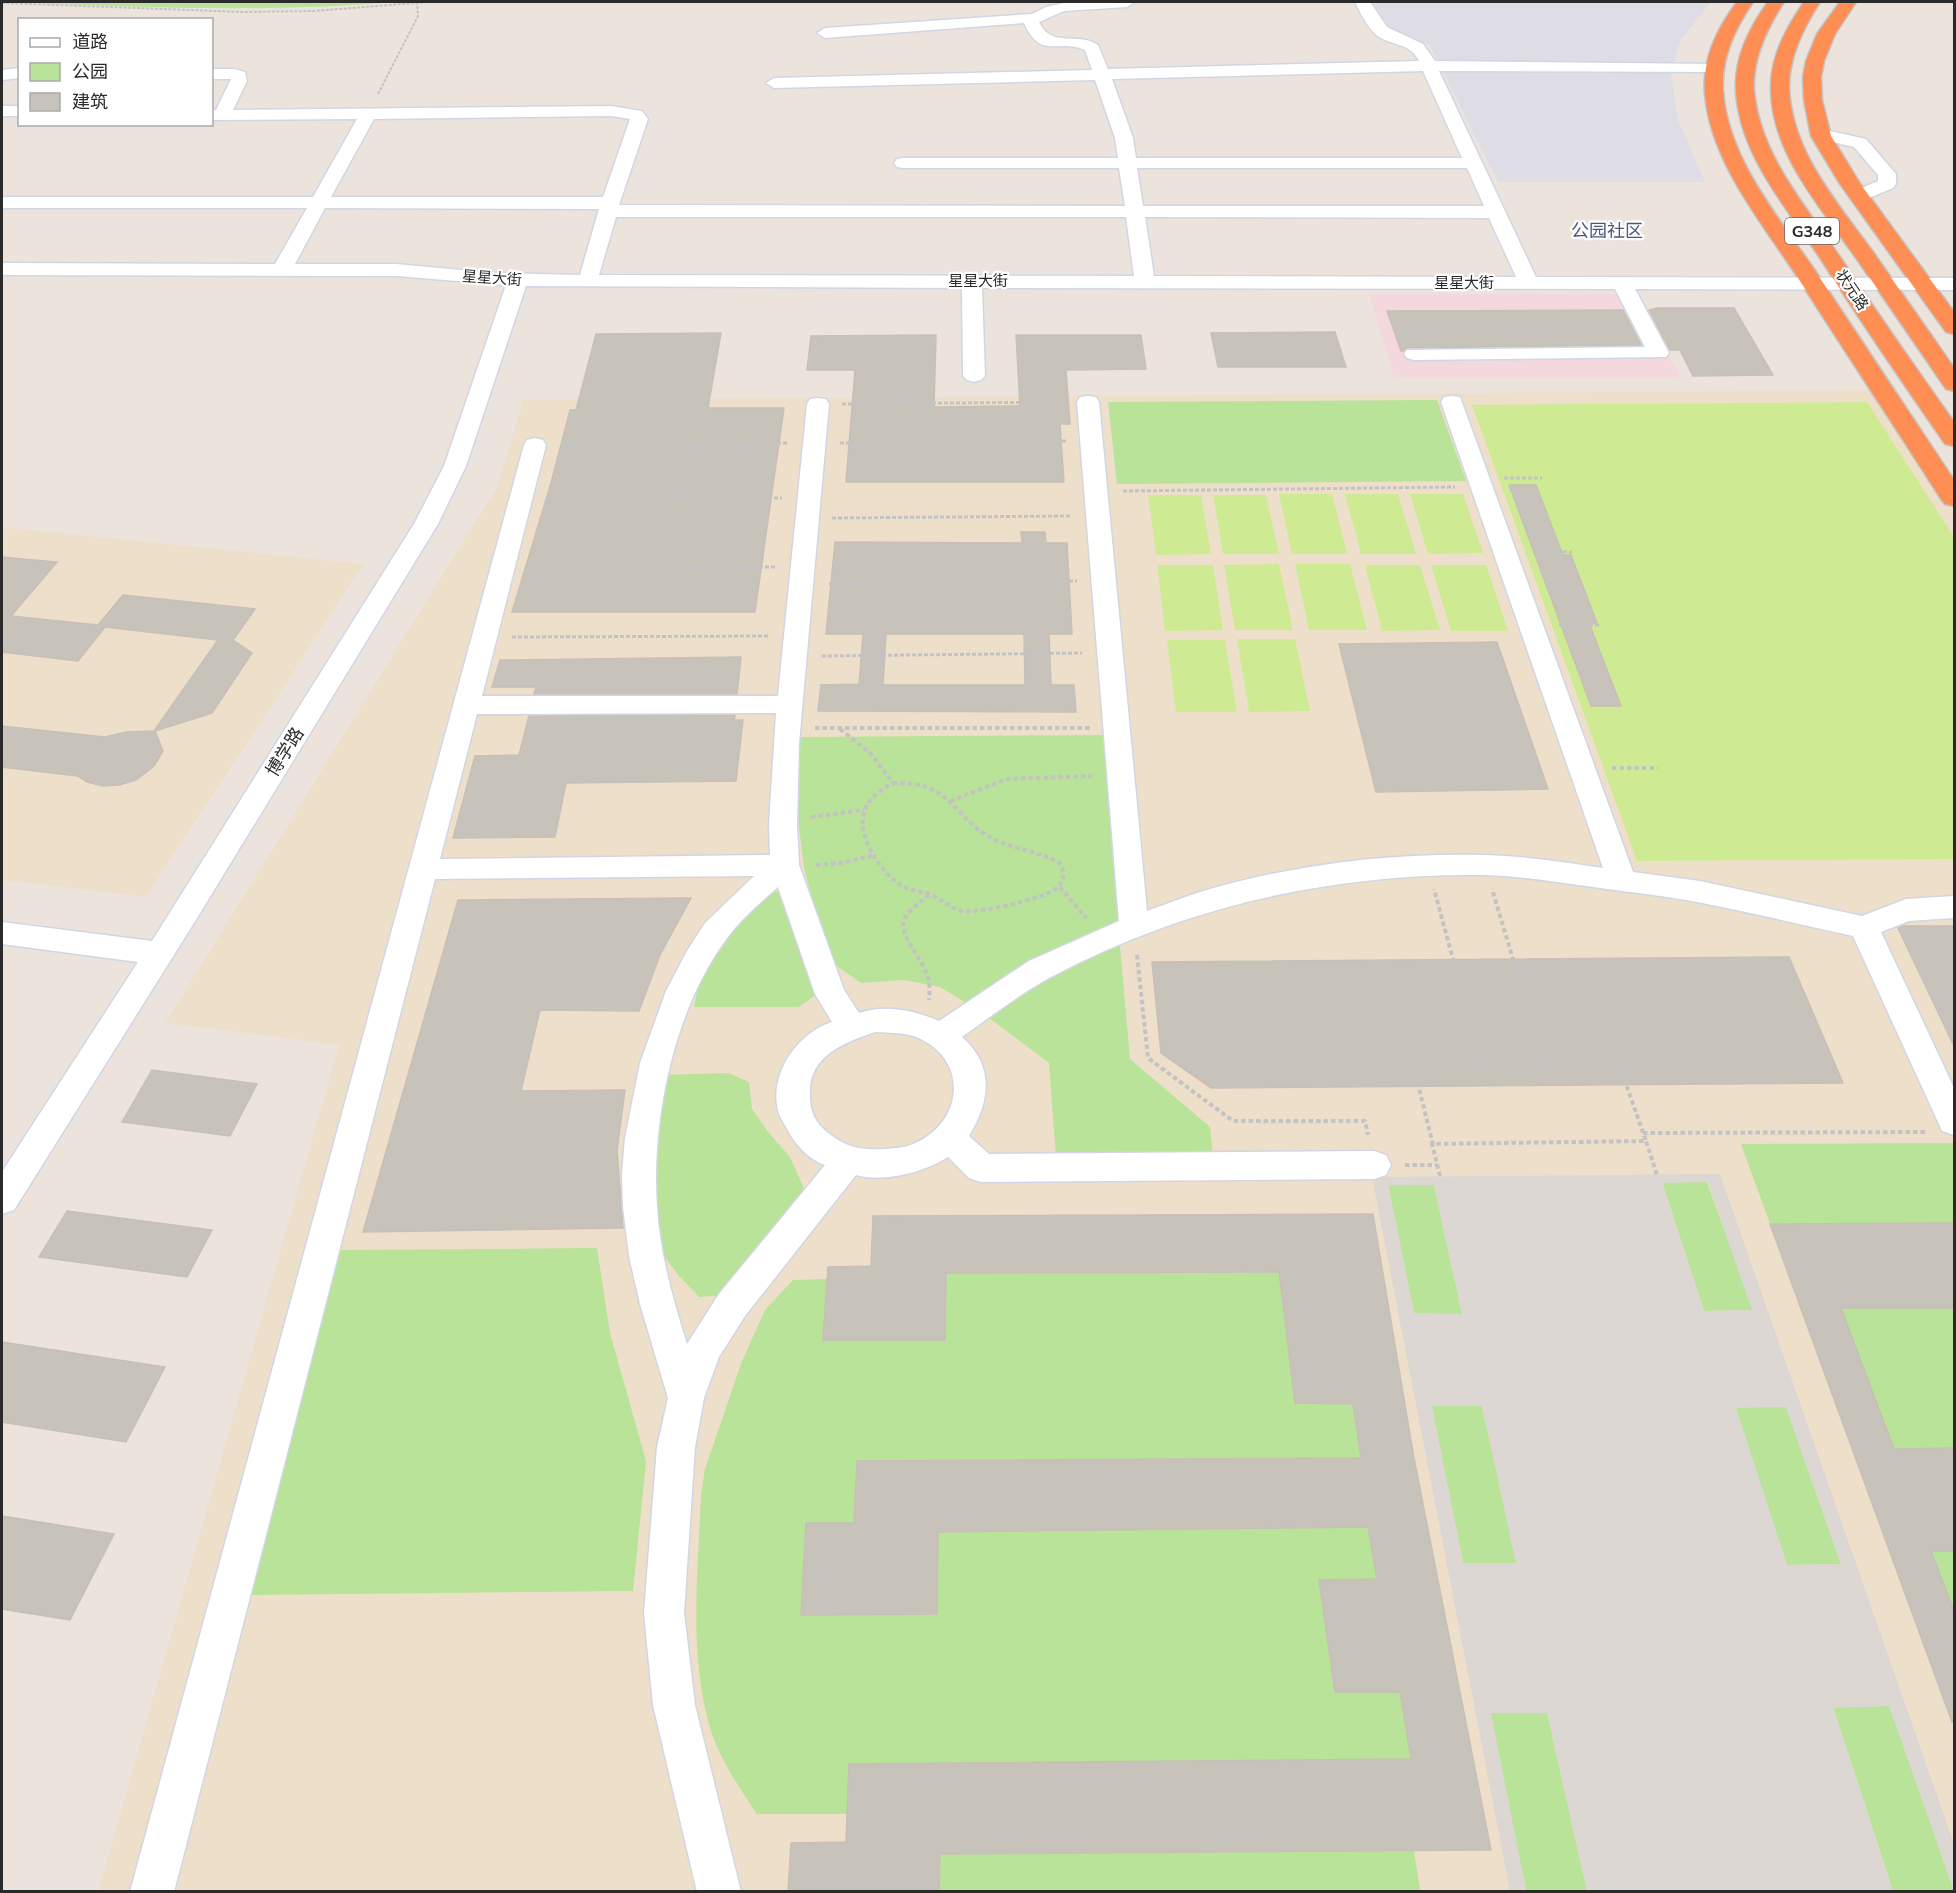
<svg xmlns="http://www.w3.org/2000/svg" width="1956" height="1893" font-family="Mulish,'Noto Sans SC',sans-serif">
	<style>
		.industrial { fill: #dedde5 }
		.education { fill: #eedfcb }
		.medical { fill: #f3d9dd }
		.green { fill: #b9e398 }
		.pitch { fill: #ceeb94 }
		.plaza { fill: #dcd7d3; fill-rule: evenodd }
		.building { fill: #c7c2ba; stroke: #c8bfb6; stroke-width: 1.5; fill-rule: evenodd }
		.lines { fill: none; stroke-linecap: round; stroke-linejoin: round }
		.minor-casing { stroke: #d1d6e3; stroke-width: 3 }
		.highway-casing { stroke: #c3c3c3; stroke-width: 3 }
		.path-far2 { stroke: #c3c3c3; stroke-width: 2; stroke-dasharray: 3 1.5; stroke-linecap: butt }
		.path-far1 { stroke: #c3c3c3; stroke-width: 3; stroke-dasharray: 4 2; stroke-linecap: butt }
		.path { stroke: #c3c3c3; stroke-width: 4; stroke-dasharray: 4.5 3; stroke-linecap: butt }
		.minor { fill: #fff; fill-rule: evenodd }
		.highway { fill: #ff8e55; fill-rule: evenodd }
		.labels { text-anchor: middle; stroke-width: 4.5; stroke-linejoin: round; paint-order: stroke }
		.far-street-label { font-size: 15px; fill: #2a2a2a; stroke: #fff }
		.shield { fill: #fff; stroke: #6a6a6a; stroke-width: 1.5 }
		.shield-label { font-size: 16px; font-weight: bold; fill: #2a2a2a }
		.far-quarter-label { font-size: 18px; fill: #4a587b; stroke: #fff }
		.street-label { font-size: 18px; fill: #2a2a2a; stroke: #fff }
	</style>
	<rect width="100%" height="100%" fill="#ece4dc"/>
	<polygon class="industrial" points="1370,2 1711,2 1680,41 1671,75 1678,120 1705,182 1498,182 1430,45 1387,29"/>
	<g class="education">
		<polygon points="1875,390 1954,512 1954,1891 98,1892 339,1045 165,1023 498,485 523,400"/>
		<polygon points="2,527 364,564 146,897 2,880"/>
	</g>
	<polygon class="medical" points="1369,294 1638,294 1680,377 1394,377"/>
	<g class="green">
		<path d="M 9,2 L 397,2 C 267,13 138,7 9,2 Z"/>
		<polygon points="1437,400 1466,481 1117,484 1108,402"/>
		<polygon points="1105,735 1119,920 1045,953 1013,971 968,1004 940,987 904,980 861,983 834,964 817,918 804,868 793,777 795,737"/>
		<polygon points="768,891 782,892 818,993 799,1007 694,1007 700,977 716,949"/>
		<polygon points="1120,946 1130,1059 1210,1127 1213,1157 1056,1157 1049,1063 984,1014 1086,959"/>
		<polygon points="728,1073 749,1082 752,1109 769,1133 790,1157 808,1198 729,1295 699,1297 679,1276 657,1247 651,1186 660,1075"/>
		<polygon points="1954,1143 1954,1223 1770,1224 1741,1144"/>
		<polygon points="1662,1182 1707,1182 1753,1310 1704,1311"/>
		<polygon points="1388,1185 1434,1185 1462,1314 1414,1314"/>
		<polygon points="597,1248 610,1333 646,1461 633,1591 251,1595 335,1250"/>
		<path d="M 1329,1272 L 1284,1316 L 1295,1403 L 1353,1404 L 1361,1458 L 857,1461 L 854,1523 L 801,1615 L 937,1614 L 938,1532 L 1368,1527 L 1377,1579 L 1319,1580 L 1335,1692 L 1400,1692 L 1411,1759 L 849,1764 L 847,1814 L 757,1814 C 740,1789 721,1761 711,1731 C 688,1655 698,1573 701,1495 L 705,1469 L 742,1361 L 765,1310 L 793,1280 L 827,1279 L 945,1340 L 946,1273 Z"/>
		<polygon points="1841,1308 1954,1308 1954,1448 1894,1449"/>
		<polygon points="1431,1406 1482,1406 1517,1563 1463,1563"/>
		<polygon points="1735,1407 1786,1407 1841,1564 1787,1565"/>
		<polygon points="1931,1551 1954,1551 1954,1611"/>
		<polygon points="1890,1706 1954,1891 1893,1891 1833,1707"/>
		<polygon points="1547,1712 1587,1891 1526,1891 1490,1713"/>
		<polygon points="1414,1850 1420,1891 939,1892 940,1854"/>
	</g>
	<g class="pitch">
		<polygon points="1867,402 1954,537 1954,859 1637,861 1472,405"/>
		<polygon points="1279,494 1332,494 1347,554 1292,554"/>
		<polygon points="1345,494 1398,494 1416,554 1361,554"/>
		<polygon points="1410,494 1463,494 1483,553 1428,554"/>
		<polygon points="1148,495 1201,495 1211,554 1156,555"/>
		<polygon points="1213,495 1266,495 1279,554 1223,554"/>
		<polygon points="1279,564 1293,630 1235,630 1224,565"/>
		<polygon points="1295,564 1350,564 1367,630 1309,630"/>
		<polygon points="1157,565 1213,565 1223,630 1165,631"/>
		<polygon points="1365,565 1420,565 1440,630 1382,631"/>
		<polygon points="1431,565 1486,565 1508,631 1451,631"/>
		<polygon points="1237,639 1295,639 1310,711 1249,712"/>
		<polygon points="1167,640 1225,640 1237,712 1176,712"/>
	</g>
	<path class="plaza" d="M 1720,1174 L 1954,1844 L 1954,1891 L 1889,1706 L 1833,1708 L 1893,1892 L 1587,1891 L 1547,1713 L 1491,1713 L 1526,1891 L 1510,1891 L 1372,1177 ZM 1708,1182 L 1752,1310 L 1704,1311 L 1662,1183 ZM 1388,1185 L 1434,1185 L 1462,1314 L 1414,1313 ZM 1432,1406 L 1482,1406 L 1516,1563 L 1463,1563 ZM 1786,1407 L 1841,1564 L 1840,1564 L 1787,1565 L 1736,1408 Z"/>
	<g class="building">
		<polygon points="1658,308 1734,308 1773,375 1693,376 1680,350 1670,350 1649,310"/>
		<polygon points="1623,310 1641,345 1407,348 1403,351 1401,351 1387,311"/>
		<polygon points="1335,332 1346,367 1218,367 1211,333"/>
		<polygon points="721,333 708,408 784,408 755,612 512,612 551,483 570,410 576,410 596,334"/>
		<polygon points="936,335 934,407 1020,406 1016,335 1141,335 1146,369 1066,370 1070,424 1060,424 1064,482 846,482 855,370 807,370 811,336"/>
		<polygon points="1509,485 1536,485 1563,555 1571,555 1597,623 1589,623 1621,706 1591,706"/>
		<path d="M 1021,532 L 1045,532 L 1046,543 L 1067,543 L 1072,634 L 1049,634 L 1051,685 L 1074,685 L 1076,712 L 818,711 L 821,685 L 859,684 L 863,634 L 826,634 L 835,542 L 1022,543 ZM 886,634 L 1024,634 L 1025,685 L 883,685 Z"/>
		<polygon points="2,557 57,562 11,616 98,625 123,595 255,609 233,640 252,653 212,713 155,731 163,751 154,766 136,780 119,785 103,786 87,782 78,776 2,767 2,726 105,737 126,732 154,731 218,640 105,627 78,661 2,652"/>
		<polygon points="1497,642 1548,789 1376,792 1339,644"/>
		<polygon points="741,657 737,694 534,694 536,687 492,687 500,660"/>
		<polygon points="735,715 734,720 743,720 736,781 566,783 555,837 453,838 475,756 519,755 529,716"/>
		<polygon points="691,898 660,955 639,1011 540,1010 521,1091 625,1090 617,1151 623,1228 363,1232 458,900"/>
		<polygon points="1902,926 1954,926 1954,1046 1898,928"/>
		<polygon points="1789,957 1843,1083 1211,1088 1161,1053 1152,962"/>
		<polygon points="152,1070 257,1084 230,1136 122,1122"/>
		<polygon points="67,1211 212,1230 187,1277 39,1257"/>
		<polygon points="1373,1214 1414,1458 1491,1850 940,1854 939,1892 788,1892 791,1843 846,1842 849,1764 1411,1759 1400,1692 1335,1692 1319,1580 1377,1579 1368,1527 938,1532 937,1614 801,1615 806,1523 854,1523 857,1461 1361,1458 1353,1404 1295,1403 1279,1272 946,1273 945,1340 823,1340 828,1267 871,1266 873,1216"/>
		<polygon points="1954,1223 1954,1308 1841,1308 1894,1449 1954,1448 1954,1551 1931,1551 1954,1611 1954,1721 1952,1722 1770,1224"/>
		<polygon points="2,1342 165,1367 126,1442 2,1422"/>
		<polygon points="2,1516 114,1534 70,1620 2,1609"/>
	</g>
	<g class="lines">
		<defs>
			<g id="minor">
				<path d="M 1068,2 L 1135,2 L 1127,7 L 1064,11 L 1039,22 C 1052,49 1077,31 1098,45 L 1108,69 L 1419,61 C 1410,43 1394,46 1379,37 C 1368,29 1360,13 1355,2 L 1370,2 L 1387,27 L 1423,44 L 1435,61 L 1719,64 L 1721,67 L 1713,72 L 1439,71 L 1536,277 L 1954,278 L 1954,290 L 1635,289 L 1669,353 L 1666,357 L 1414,360 L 1407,358 L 1404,354 L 1407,350 L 1645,347 L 1615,289 L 982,288 L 985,376 L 981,380 L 974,382 L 967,380 L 963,376 L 962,288 L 526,286 L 466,466 L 438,524 L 194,923 L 14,1210 L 2,1214 L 2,1172 L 138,962 L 2,944 L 2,922 L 152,941 L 414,524 L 444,466 L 506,285 L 396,276 L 2,275 L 2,263 L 275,264 L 307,208 L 2,208 L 2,197 L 313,197 L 357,119 L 212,120 L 212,110 L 216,110 L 231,79 L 212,79 L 212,69 L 234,69 L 245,72 L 247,81 L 233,110 L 611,106 L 642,111 L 648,119 L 619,205 L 1125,206 L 1119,168 L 903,168 L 897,167 L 894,163 L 897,159 L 903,158 L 1118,158 L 1115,138 L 1095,80 L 774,88 L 766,83 L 774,78 L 1092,70 L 1085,50 C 1058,38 1041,61 1024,23 L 825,38 L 817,33 L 825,28 L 1032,14 L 1046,7 ZM 1423,71 L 1462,158 L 1136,158 L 1133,138 L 1112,79 ZM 611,116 L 630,119 L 603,197 L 331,197 L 374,119 ZM 1137,168 L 1467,168 L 1484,206 L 1143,206 ZM 325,208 L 599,209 L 580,275 L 494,273 L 396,264 L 295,264 ZM 616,217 L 1126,217 L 1134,276 L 599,275 ZM 1145,217 L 1489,218 L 1516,277 L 1154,276 Z"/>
				<polygon points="20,68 20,78 2,80 2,70"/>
				<rect x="2" y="106" width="18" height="10"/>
				<polygon points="1821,129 1866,139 1896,174 1896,184 1893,188 1864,200 1852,200 1849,196 1852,192 1878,181 1878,175 1854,147 1815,138 1812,134 1815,130"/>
				<path d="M 1088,396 L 1096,397 L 1099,402 L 1147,911 C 1172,902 1196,892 1221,886 C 1306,863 1396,853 1484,855 C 1524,856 1563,862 1603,868 L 1441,402 L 1444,397 L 1452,396 L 1460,397 L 1633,872 L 1700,881 L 1862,916 L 1906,899 L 1954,896 L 1954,918 L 1909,921 L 1881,932 L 1954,1088 L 1954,1135 L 1942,1131 L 1938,1122 L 1853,936 C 1803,925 1753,913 1702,903 C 1668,896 1634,893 1600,888 C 1562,883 1523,876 1484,875 C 1333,873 1185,906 1051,977 C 1020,994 991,1016 962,1037 C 995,1066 990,1102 969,1136 L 989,1154 L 1374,1151 L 1386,1155 L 1391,1165 L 1386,1175 L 1374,1179 L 981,1182 L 969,1178 L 948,1157 C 925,1172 883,1183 856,1175 L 745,1316 L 719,1357 L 704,1398 L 695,1447 L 684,1613 L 695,1705 L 741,1892 L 697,1892 L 653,1705 L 644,1613 L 657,1447 L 668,1398 L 640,1304 L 629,1256 L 623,1207 L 622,1174 L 625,1138 L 640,1063 L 666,991 L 687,951 L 705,923 L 754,876 L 435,879 L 174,1892 L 130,1892 L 524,445 L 527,440 L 535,438 L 543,440 L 546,445 L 482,696 L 778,696 L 807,404 L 810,399 L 818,398 L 826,399 L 829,404 L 799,744 L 797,825 L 799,865 L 844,990 L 859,1013 C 885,1004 914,1010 939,1021 L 1029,961 L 1119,921 L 1077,402 L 1080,397 ZM 776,713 L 769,825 L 770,855 L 440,859 L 477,714 ZM 778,887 L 815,994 L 832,1022 C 798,1033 769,1073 778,1110 C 779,1117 785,1124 788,1131 C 796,1145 809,1160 825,1165 L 719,1294 L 687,1344 C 673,1300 660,1254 657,1207 C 651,1120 674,1009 727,938 C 741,919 760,903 778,887 ZM 875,1032 C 888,1033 903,1032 916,1037 C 970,1059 964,1123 913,1144 C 904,1148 895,1148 886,1149 C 860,1150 847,1148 827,1132 C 815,1122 810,1112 810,1096 C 807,1057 843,1043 875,1032 Z"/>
			</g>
			<g id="highway">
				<path d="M 1737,2 L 1753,2 C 1735,29 1721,57 1723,91 C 1728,160 1781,220 1818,275 C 1863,344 1909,412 1954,480 L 1954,506 L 1945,504 L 1941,499 C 1894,425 1845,352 1798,278 C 1762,222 1711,163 1705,94 C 1702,59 1717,29 1737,2 Z"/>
				<path d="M 1768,2 L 1784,2 C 1767,28 1752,59 1754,91 C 1760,154 1804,204 1838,254 C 1876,311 1915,367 1954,422 L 1954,446 L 1945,444 C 1902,382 1859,319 1818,255 C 1784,204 1739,153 1736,90 C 1734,58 1750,27 1768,2 Z"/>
				<path d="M 1804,2 L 1820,2 C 1804,27 1789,56 1789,87 C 1791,151 1837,202 1873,252 C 1900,290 1927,329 1954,368 L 1954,391 L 1946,389 C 1916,345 1886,301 1856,258 C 1820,206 1770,152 1771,86 C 1771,55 1787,27 1804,2 Z"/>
				<polygon points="1840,2 1856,2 1835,34 1824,61 1821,77 1822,100 1831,136 1859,182 1954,312 1954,334 1946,332 1840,184 1811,136 1804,100 1803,77 1806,61 1817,34"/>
			</g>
		</defs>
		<use href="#minor" class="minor-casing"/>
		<use href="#highway" class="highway-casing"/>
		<g class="path-far2">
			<polyline points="2,3 243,12 314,11 427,2"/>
			<polyline points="378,94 418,16 417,2"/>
		</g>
		<g class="path-far1">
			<polyline points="842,404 1063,402"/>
			<polyline points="840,443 1066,441"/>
			<polyline points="561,445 787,443"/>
			<polyline points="1504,478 1542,478"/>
			<polyline points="1123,491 1455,487"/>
			<polyline points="546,501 782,498"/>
			<polyline points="832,518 1071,516"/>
			<polyline points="1533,552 1572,552"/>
			<polyline points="531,569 775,567"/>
			<polyline points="829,584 1077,581"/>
			<polyline points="1559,625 1601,625"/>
			<polyline points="512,637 769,636"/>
			<polyline points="822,656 1082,653"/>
		</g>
		<g class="path">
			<polyline points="815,728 1090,728"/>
			<polyline points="840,729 870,753 893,783"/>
			<polyline points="1612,768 1658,768"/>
			<path d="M 893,783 C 905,784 918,783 929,788 C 952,797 965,824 990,837 C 1011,849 1037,851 1059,862 C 1064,871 1066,879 1058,887 C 1046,899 980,913 962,911 C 951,909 944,901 934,896 C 925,891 913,892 904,887 C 885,877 866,849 863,828 C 860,805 874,793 893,783 Z"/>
			<polyline points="950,801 1007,779 1092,776"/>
			<polyline points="811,817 864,810"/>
			<polyline points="816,865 841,863 875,855"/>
			<polyline points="1060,887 1086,918"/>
			<path d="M 929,895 C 921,902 910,908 905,918 C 897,934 923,960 928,977 C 930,985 930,992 929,1000"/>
			<polyline points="1137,955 1148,1058 1233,1121 1365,1121 1368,1135"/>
			<polyline points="1482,1066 1545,1066 1492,889"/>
			<polyline points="1545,1066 1619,1064 1646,1141"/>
			<polyline points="1643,1133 1927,1132"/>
			<polyline points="1433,1145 1414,1068 1482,1066 1434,889"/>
			<polyline points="1405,1165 1437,1165"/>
			<polyline points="1440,1176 1432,1144 1646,1141 1657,1175"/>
		</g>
		<use href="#minor" class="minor"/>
		<use href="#highway" class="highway"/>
	</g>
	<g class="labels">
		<g class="far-street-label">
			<text transform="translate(492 278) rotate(4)" y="5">星星大街</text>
			<text x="978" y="286">星星大街</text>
			<text x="1464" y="288">星星大街</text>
			<text transform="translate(1852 290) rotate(56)" y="5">状元路</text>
		</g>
		<rect class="shield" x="1785" y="218" width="54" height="26" rx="4.5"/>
		<g class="shield-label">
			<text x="1812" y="237">G348</text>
		</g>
		<g class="far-quarter-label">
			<text x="1607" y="237">公园社区</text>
		</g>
		<g class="street-label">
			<text transform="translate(285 752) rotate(-58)" y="6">博学路</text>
		</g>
	</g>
	<rect width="1956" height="1893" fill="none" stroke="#2a2a2a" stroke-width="6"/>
	<rect x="18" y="18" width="195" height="108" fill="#ffffff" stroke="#aaaaaa" stroke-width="1.5"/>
	<rect x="30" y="38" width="30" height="9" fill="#ffffff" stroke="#aaaaaa" stroke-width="1.5"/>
	<text x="72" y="48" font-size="18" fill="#2a2a2a">道路</text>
	<rect x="30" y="63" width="30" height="18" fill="#b9e398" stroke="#aaaaaa" stroke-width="1.5"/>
	<text x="72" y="78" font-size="18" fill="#2a2a2a">公园</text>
	<rect x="30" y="93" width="30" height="18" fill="#c7c2ba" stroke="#aaaaaa" stroke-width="1.5"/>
	<text x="72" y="108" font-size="18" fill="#2a2a2a">建筑</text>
</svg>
